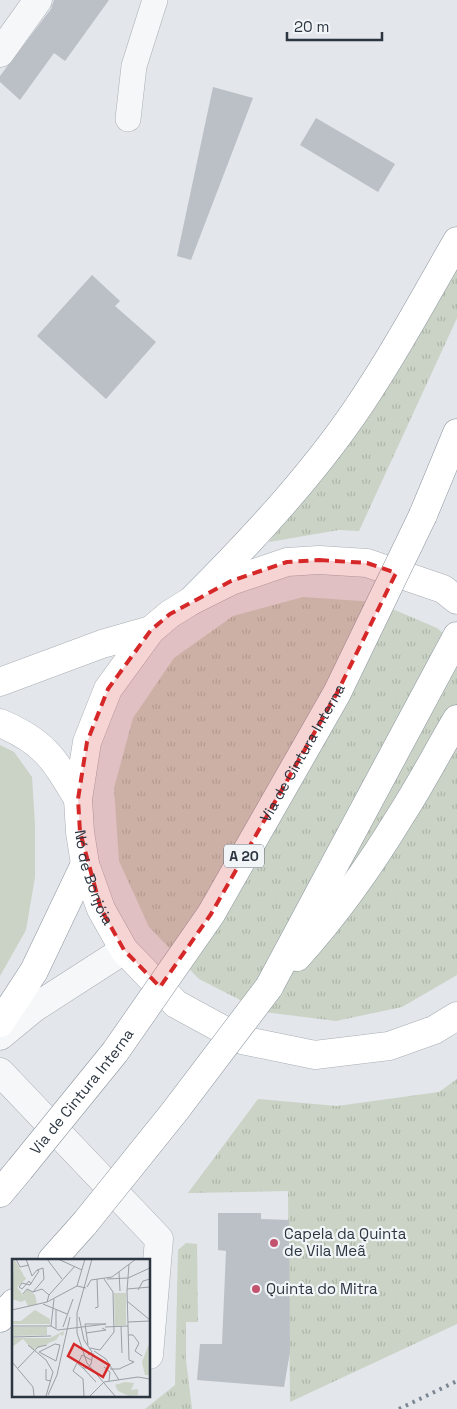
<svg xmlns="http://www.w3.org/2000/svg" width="457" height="1409" font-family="'Space Grotesk',sans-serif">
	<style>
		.grass { fill: url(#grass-tufts) }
		.green { fill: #cad3c5 }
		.building { fill: #bac0c6 }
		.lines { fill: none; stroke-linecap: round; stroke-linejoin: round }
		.pedestrian-casing { stroke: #a8aeb4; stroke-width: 26 }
		.minor-casing { stroke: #a8aeb4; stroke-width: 29 }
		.secondary-casing { stroke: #a8aeb4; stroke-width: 29 }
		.motorway-casing { stroke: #8b959f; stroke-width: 29 }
		.pedestrian { stroke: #f5f7f8; stroke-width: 25 }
		.minor { stroke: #f5f7f8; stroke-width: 28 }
		.secondary { stroke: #fff; stroke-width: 28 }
		.motorway { stroke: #fff; stroke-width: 28 }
		.rail { stroke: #7d8792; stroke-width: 4; stroke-dasharray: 2.5 5; stroke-linecap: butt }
		.motorway-bridge-casing { stroke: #8b959f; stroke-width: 29; stroke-linecap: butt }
		.motorway-bridge { stroke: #fff; stroke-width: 28 }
		.marked { fill: #d62828; fill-opacity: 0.2; stroke: #d62828; stroke-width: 4; stroke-dasharray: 10 6; stroke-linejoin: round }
		.poi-dot { fill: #c4536f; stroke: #f2f5f7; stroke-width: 2 }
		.labels { text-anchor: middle; stroke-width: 4.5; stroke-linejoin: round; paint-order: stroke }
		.shield { fill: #f2f5f7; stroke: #676f78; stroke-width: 1 }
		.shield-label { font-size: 14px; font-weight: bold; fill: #2c3641 }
		.street-label { font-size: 15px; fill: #2c3641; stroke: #f2f5f7 }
		.poi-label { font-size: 15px; fill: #2c3641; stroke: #f2f5f7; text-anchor: start }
		.inset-road { fill: none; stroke: #9aa0a6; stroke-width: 1 }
		.view { fill: #d62828; fill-opacity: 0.15; stroke: #d62828; stroke-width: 2.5 }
		.inset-edge { fill: none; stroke: #2c3641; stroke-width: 2.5 }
	</style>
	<defs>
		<pattern id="grass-tufts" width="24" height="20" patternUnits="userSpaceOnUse" patternTransform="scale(1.25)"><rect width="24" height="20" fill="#cad3c5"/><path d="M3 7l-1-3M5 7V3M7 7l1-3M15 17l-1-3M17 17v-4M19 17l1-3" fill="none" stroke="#aeb6aa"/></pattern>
	</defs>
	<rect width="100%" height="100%" fill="#e3e6ea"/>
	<g class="grass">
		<polygon points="457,264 457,318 359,531 339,530 269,542 365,410"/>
		<polygon points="303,597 376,602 437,628 457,645 457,975 402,1007 336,1021 264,1012 199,979 149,927 119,861 114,788 133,718 174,658 233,616"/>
		<polygon points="457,1079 457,1324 290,1402 288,1191 188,1193 258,1099 337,1106 439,1092"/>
		<polygon points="186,1243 197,1244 198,1322 186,1322 186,1360 192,1409 145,1409 175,1385 178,1250"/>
	</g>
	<polygon class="green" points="0,745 14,752 32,777 35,825 35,877 26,930 0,976"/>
	<g class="building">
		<polygon points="54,0 109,0 65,61 54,53 20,100 0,82 0,76 51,9"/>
		<polygon points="213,87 253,98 191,260 177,256"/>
		<polygon points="316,118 395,164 378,192 300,145"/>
		<polygon points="92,275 120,301 115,306 156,342 106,399 37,336"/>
		<polygon points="218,1213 261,1213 261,1219 289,1220 290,1352 284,1387 197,1380 200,1344 222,1344 226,1251 218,1250"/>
	</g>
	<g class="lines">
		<defs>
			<polyline id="pedestrian" points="128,119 134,66 155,0"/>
			<g id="minor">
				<polyline points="0,53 38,0"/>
				<polyline points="0,1036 34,1008 124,950"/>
				<polyline points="0,1072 159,1239 149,1355"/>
			</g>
			<g id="secondary">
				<path id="s1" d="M 457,600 L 443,589 L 367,563 L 319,560 L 287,562 L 231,581 L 191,601 L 170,614 L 151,630 L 108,689 L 87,742 L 78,799 L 80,832 L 85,864 L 101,909 L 124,950 L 176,1004 L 242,1040 L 315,1055 L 389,1046 L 434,1030 L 457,1016"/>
				<polyline points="0,682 102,644 151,630"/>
				<path d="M 0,723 C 45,742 54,759 78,799"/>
			</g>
			<g id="motorway">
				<polyline points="423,515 457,433"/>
				<path d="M 191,601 C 254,538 322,465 370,389 C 401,342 428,291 457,241"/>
				<path d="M 297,957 C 337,913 370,866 401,815 C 421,784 438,751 457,719"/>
				<polyline points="269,987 457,636"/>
				<polyline points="0,1023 34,971 85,864"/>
				<polyline points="0,1193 20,1169"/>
				<polyline points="52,1260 85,1223"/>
				<polyline points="0,1318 14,1303"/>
			</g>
		</defs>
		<use href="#pedestrian" class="pedestrian-casing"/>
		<use href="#minor" class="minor-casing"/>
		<use href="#secondary" class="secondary-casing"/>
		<use href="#motorway" class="motorway-casing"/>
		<use href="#pedestrian" class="pedestrian"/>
		<use href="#minor" class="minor"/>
		<use href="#secondary" class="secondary"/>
		<use href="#motorway" class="motorway"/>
		<polyline class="rail" points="399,1409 457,1381"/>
		<defs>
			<g id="motorway-bridge">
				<path id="s2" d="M 20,1169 L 115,1052 L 211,914 L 337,693 L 423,515"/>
				<polyline points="85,1223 175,1111 269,987"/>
			</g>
		</defs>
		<use href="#motorway-bridge" class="motorway-bridge-casing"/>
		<use href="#motorway-bridge" class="motorway-bridge"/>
	</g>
	<path class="marked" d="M 319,560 L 367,563 L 396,573 L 337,693 L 211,914 L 160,987 L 124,950 L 101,909 L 80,832 L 78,799 L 87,742 L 108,689 L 151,630 L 170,614 L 231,581 L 287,562 Z"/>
	<g class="poi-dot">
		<circle cx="274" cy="1243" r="5"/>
		<circle cx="256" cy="1289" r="5"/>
	</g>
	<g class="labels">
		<rect class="shield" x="224" y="844.5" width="40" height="23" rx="4"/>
		<g class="shield-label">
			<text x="244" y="861">A 20</text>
		</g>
		<g class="street-label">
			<text dy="5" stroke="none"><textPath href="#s2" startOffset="504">Via de Cintura Interna</textPath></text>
			<text dy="5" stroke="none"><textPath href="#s1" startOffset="600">Nó de Bonjóia</textPath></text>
			<text dy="5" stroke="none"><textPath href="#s2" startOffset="99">Via de Cintura Interna</textPath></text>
		</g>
		<g class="poi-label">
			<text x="284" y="1239">Capela da Quinta<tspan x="284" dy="17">de Vila Meã</tspan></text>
			<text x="266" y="1294">Quinta do Mitra</text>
		</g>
	</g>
	<g transform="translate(12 1259)">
		<rect width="138" height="138" fill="#e3e6ea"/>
		<path d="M 23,51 L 38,60 L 38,65 L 0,65 L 0,62 L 9,62 ZM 0,68 L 35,68 L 35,76 L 0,77 ZM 52,72 L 51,77 L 48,75 L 44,81 L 21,91 L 11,80 L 0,88 L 0,79 L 38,79 ZM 137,85 L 137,116 L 133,116 L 130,103 Z" fill="#cad3c5"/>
		<path d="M 113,123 L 122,124 L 119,131 L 126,130 L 126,136 L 117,137 L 106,132 L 103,126 Z" fill="#cad3c5"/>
		<path d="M 2,0 L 14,20 L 5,28 L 11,36 L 16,30 L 23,36 L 25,45 L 16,47 L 13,41 L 9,43 L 0,40 ZM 102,34 L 114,34 L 114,66 L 103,67 Z" fill="#cad3c5"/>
		<path class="inset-road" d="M 4,0 L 8,8 L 17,6M 35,0 L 50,20M 46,0 L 70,11M 73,0 L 65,27 L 74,29M 80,0 L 65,54 L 65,74 L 75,104 L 103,137M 107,13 L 108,32M 92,20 L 101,33M 95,20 L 116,19 L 138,9M 7,28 L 10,24 L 18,26 L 27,12 L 25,11 L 20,17 L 14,0M 7,28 L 10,30 L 17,22 L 19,25M 75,28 L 79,21 L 100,18 L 124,0M 115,30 L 138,28M 126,31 L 131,22 L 138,20M 21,33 L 30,30 L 37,36M 11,35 L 15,30 L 21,33 L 32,20 L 31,9 L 25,11M 115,42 L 138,61M 35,43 L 37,36 L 63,7M 31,45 L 55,55M 83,49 L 86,48 L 85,20M 0,51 L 35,43 L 65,27M 44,51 L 44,69M 67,58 L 72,81 L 80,93 L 76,96M 116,63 L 138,62M 73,65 L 76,86M 0,67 L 39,67 L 46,71 L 94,65 L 73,65M 39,67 L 42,40M 109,67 L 110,94M 51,68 L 61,40M 93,68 L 116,67M 74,74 L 94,71 L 90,69M 116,76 L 121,76 L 127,84 L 123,92 L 130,97M 0,78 L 39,77M 43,85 L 48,86 L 44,102 L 27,93 ZM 16,86 L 34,101 L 41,113 L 34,137M 78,89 L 88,91 L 102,73 L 101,33M 82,92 L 94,100 L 107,121M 79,101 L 70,96 L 66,105 L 71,109 L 76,109 L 79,105 L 81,94M 0,103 L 21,128 L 22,137M 65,104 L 61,112 L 71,120 L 72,137M 92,108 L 98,113 L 97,122M 6,109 L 26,88 L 35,86M 71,109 L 84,123M 34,110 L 34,121 L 39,122M 98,110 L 107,110 L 122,103 L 117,101 L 115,32 L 117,5M 36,136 L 45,116 L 58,58M 78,137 L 92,123 L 126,118 L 138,120"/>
		<path class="view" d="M 62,85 L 97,106 L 91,118 L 56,97 Z"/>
		<rect width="138" height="138" class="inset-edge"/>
	</g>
	<path d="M287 32v8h95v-8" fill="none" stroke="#2c3641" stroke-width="2.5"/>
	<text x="294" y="32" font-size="15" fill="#2c3641" stroke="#f2f5f7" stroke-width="4" paint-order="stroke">20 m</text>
</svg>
